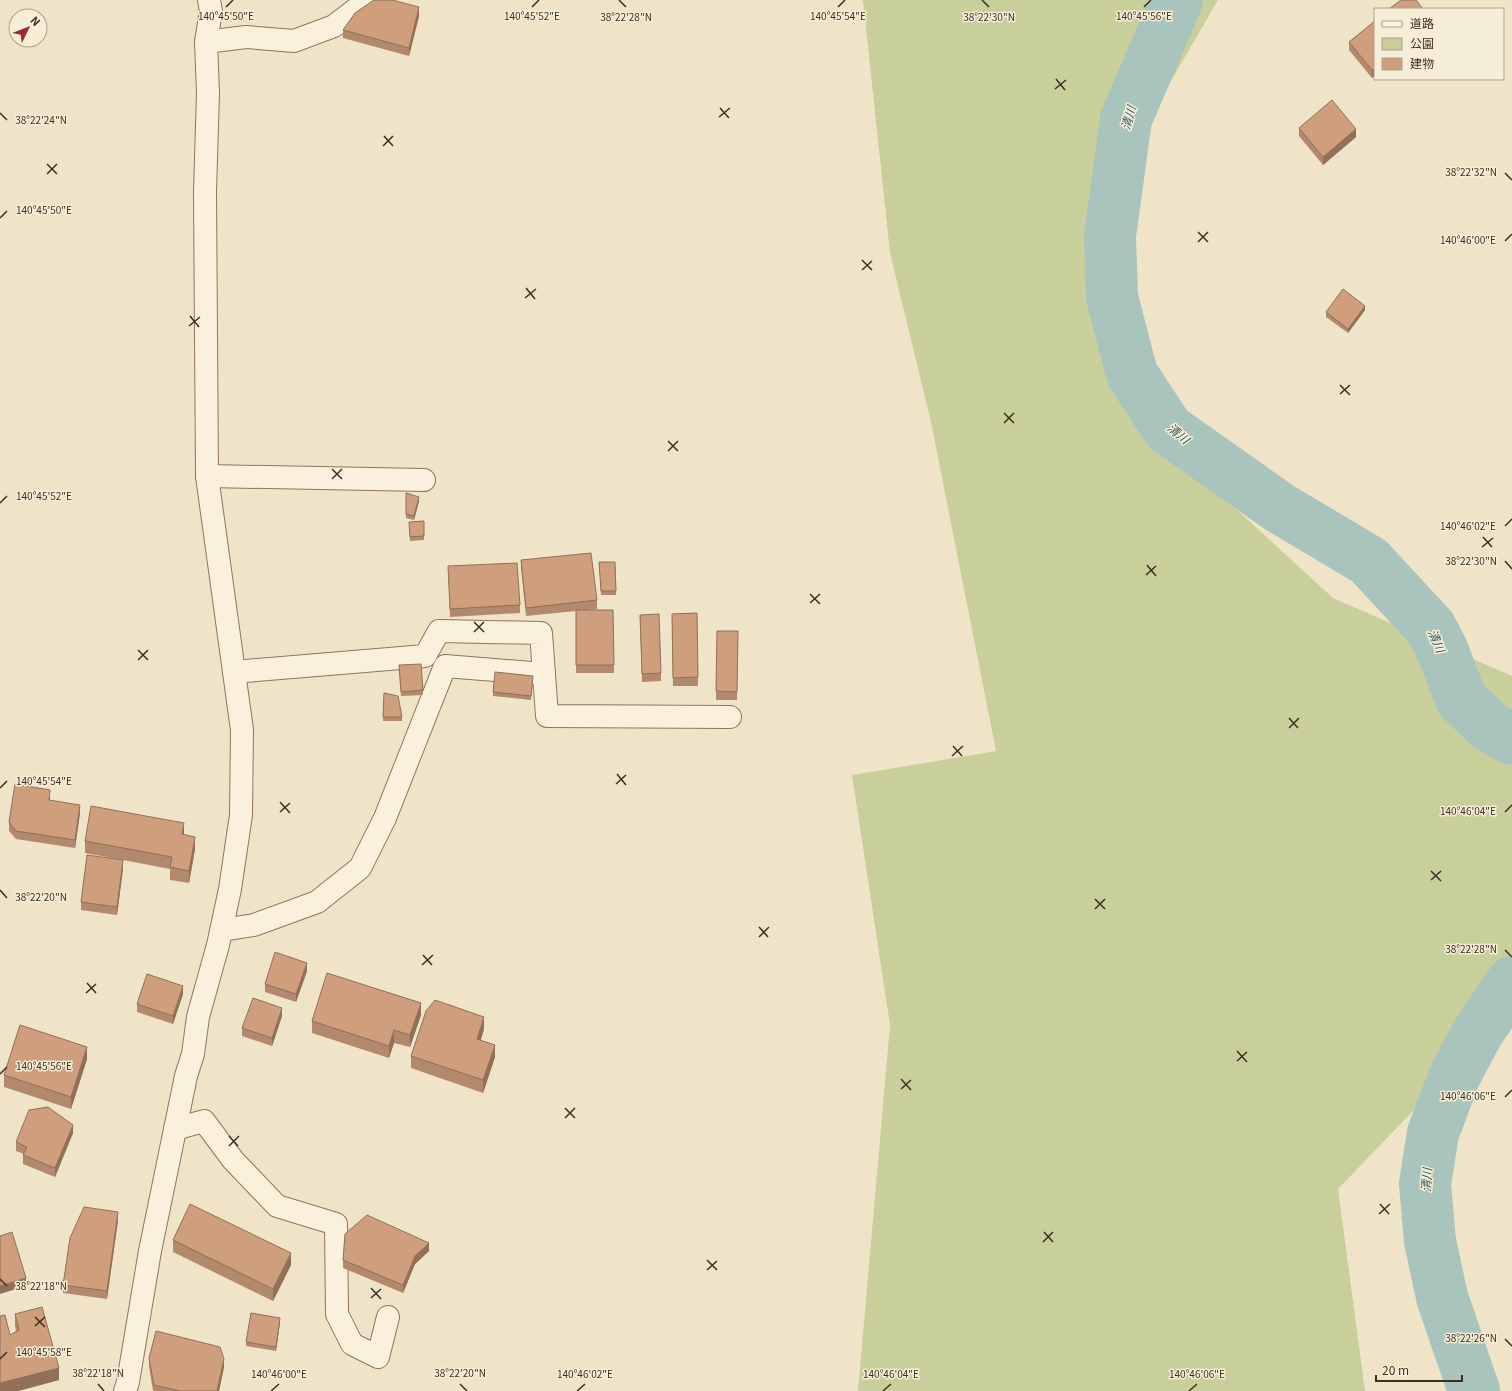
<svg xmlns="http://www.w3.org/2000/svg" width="1512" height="1391" font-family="Georgia,'Noto Sans JP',serif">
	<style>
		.green { fill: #c9cf9b }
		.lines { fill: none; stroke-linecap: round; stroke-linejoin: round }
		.river { stroke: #a9c4bc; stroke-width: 52 }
		.minor-casing { stroke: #8d765c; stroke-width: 24 }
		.minor { stroke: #faf1dc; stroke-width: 22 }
		.wall { fill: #b2896c }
		.shaded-wall { fill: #916f58 }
		.building { fill: #cf9f7d; stroke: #916f58 }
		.ticks { fill: none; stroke: #3d2e20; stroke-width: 1.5 }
		.labels { text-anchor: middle; stroke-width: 3; stroke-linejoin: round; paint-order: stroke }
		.water-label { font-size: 12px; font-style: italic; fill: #2f5d5a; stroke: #f7eed8 }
		.ticks-label { font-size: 10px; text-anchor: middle; fill: #3d2e20; stroke: #f7eed8; stroke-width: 3; stroke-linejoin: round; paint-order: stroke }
	</style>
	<rect width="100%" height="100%" fill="#f0e4c8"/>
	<polygon class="green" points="863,0 1218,0 1089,222 1174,452 1333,598 1512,676 1512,1008 1338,1189 1365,1391 858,1391 890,1025 852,775 996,751 931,422 890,253"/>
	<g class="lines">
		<g class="river">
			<polyline points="1177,0 1126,119 1110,236 1112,297 1132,374 1168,429 1280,508 1369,561 1431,628 1442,649 1461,699 1490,727 1512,739"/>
			<polyline points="1474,1391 1442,1297 1430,1241 1425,1184 1433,1133 1455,1075 1478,1032 1512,982"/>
		</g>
		<defs>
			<g id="minor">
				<polyline points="206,42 246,37 294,41 334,26 368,0"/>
				<polyline points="207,476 424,480"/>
				<polyline points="234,672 425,656 439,631 541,633 547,716 730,717"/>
				<polyline points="222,930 254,925 317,902 360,868 385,818 445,666 544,674"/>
				<polyline points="175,1129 204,1121 233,1160 277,1206 336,1224 337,1314 352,1344 378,1357 388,1317"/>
				<polyline points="125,1391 128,1382 150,1251 186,1076 193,1054 198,1017 218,945 230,889 241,815 242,730 207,476 205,192 208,93 206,42 211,11 209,0"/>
			</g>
		</defs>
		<use href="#minor" class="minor-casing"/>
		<use href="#minor" class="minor"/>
	</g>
	<g class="wall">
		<polygon points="419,16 409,56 343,38 343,30"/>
		<polygon points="1375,21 1372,78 1349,50 1349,42"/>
		<polygon points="1299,128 1356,137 1323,165 1299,136"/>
		<polygon points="1365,310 1348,333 1326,317 1326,312"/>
		<polygon points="406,493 419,501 414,520 406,518"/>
		<polygon points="424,521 424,540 410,541 409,522"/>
		<polygon points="521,560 597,600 597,609 587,610 613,610 614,673 576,673 576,611 526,616 521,568"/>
		<polygon points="599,562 615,562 616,595 601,595"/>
		<polygon points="448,566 520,605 520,613 450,617"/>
		<polygon points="697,613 698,686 673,686 672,614"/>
		<polygon points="640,615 661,673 661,681 642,682"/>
		<polygon points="717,631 738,631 737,700 716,700"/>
		<polygon points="399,670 423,690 423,695 401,696"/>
		<polygon points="533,681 531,700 493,696 493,692"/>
		<polygon points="384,693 402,717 402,721 383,721"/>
		<polygon points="50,798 50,800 80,813 75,848 16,839 9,831 9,822"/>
		<polygon points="184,834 195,849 189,883 170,880 170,869 123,860 123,869 117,915 81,910 81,902 123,860 85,853 85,841"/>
		<polygon points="307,971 296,1002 265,992 265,984"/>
		<polygon points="183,994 173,1024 137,1012 137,1004"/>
		<polygon points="421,1015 410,1047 394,1043 389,1058 312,1033 312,1021"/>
		<polygon points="282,1016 272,1046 242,1036 242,1028"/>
		<polygon points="484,1029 481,1040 495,1057 483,1093 411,1068 411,1056"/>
		<polygon points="87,1059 71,1109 4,1087 4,1075"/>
		<polygon points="73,1133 55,1177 23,1164 23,1155 24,1154 16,1151 16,1142"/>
		<polygon points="118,1220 107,1299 63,1293 63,1285"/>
		<polygon points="173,1240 291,1265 273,1301 173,1252"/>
		<polygon points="429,1251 415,1264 403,1293 343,1268 343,1260"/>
		<polygon points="15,1314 59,1380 18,1391 0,1391 10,1335 16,1331 15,1326"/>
		<polygon points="280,1322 276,1351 246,1346 246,1342"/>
		<polygon points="149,1358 224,1367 219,1391 153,1391 149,1366"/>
	</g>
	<g class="shaded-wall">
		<polygon points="419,7 419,16 409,56 409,48"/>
		<polygon points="1375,68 1375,76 1372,78 1372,70"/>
		<polygon points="1356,129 1356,137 1323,165 1323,157"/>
		<polygon points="1365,306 1365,310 1348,333 1348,329"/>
		<polygon points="419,497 419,501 414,520 414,516"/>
		<polygon points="50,790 50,798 49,808 49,800"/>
		<polygon points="80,805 80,813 75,848 75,840"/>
		<polygon points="184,823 184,835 182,834"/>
		<polygon points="195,837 195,849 189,883 189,871"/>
		<polygon points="123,860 123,869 117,915 117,907"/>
		<polygon points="307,963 307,971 296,1002 296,994"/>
		<polygon points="183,986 183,994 173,1024 173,1016"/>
		<polygon points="421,1003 421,1015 410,1047 410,1035"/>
		<polygon points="282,1008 282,1016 272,1046 272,1038"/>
		<polygon points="484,1017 484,1029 477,1051 477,1039"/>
		<polygon points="394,1030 394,1043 389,1058 389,1046"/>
		<polygon points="495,1045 495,1057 483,1093 483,1080"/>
		<polygon points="87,1047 87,1059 71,1109 71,1097"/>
		<polygon points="73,1125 73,1133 55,1177 55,1168"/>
		<polygon points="118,1212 118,1220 107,1299 107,1291"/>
		<polygon points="429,1243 429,1251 415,1264 403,1293 403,1285 415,1256"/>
		<polygon points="291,1253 291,1265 273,1301 273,1289"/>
		<polygon points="26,1278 26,1286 0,1294 0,1286"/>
		<polygon points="280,1318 280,1322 276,1351 276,1347"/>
		<polygon points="224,1359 224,1367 219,1391 217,1391"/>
		<polygon points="59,1368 59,1380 18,1391 0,1391 0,1383"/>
	</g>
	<g class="building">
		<polygon points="374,0 392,0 419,7 409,48 343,30 355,13"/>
		<polygon points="1401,0 1416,0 1423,9 1389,9"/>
		<polygon points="1375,21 1375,68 1372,70 1349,42"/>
		<polygon points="1332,100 1356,129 1323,157 1299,128"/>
		<polygon points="1343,289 1365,306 1348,329 1326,312"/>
		<polygon points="406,493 419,497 414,516 406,514"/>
		<polygon points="424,521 424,536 410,537 409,522"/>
		<polygon points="591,553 597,600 526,608 521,560"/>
		<polygon points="599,562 615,562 616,591 601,591"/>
		<polygon points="517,563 520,605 450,609 448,566"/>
		<polygon points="576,610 613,610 614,665 576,665"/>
		<polygon points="697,613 698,677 673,678 672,614"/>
		<polygon points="659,614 661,673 642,674 640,615"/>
		<polygon points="717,631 738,631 737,692 716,691"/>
		<polygon points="421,664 423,690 401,692 399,665"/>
		<polygon points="495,672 533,676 531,696 493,692"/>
		<polygon points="384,693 398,696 402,717 383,717"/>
		<polygon points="15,784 50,790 49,800 80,805 75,840 16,831 9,822"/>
		<polygon points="91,806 184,823 182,834 195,837 189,871 170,867 172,857 85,841"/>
		<polygon points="87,855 123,860 117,907 81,902"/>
		<polygon points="275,952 307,963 296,994 265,984"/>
		<polygon points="327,973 421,1003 410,1035 394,1030 389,1046 312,1021"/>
		<polygon points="147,974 183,986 173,1016 137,1004"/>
		<polygon points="253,998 282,1008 272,1038 242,1028"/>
		<polygon points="435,1000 484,1017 477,1039 495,1045 483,1080 411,1056 426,1011"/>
		<polygon points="20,1025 87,1047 71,1097 4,1075"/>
		<polygon points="48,1107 73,1125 55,1168 23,1155 27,1147 16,1142 29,1110"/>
		<polygon points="190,1204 291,1253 273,1289 173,1240"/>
		<polygon points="84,1207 118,1212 107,1291 63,1285 70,1238"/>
		<polygon points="367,1215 429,1243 415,1256 403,1285 343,1260 345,1234"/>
		<polygon points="12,1232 26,1278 0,1286 0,1236"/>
		<polygon points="42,1307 59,1368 0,1383 0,1316 5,1315 10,1335 19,1330 15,1314"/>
		<polygon points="251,1313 280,1318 276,1347 246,1342"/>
		<polygon points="156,1331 220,1347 224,1359 217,1391 180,1391 154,1385 149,1358"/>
	</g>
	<path class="ticks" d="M 619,0 L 626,7M 982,0 L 989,7M 226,7 L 233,0M 532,7 L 539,0M 838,7 L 845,0M 1144,7 L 1151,0M 1056,79 L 1065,90M 1055,89 L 1066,80M 720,108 L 729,118M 0,113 L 7,120M 719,117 L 730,108M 384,136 L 393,146M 383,146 L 393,136M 47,164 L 57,174M 1505,173 L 1512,180M 47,174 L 57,164M 0,218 L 7,211M 1198,232 L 1208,242M 1505,241 L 1512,234M 1198,242 L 1208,232M 862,260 L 872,270M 862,270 L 872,261M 526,288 L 535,299M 525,298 L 536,289M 190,316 L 199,327M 189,326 L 200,317M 1340,385 L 1350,395M 1340,394 L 1350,385M 1004,413 L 1014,423M 1004,423 L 1014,413M 668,441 L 678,451M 668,451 L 678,441M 332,469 L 342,479M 332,479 L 342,469M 0,503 L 7,496M 1505,526 L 1512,519M 1483,537 L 1492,547M 1482,547 L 1493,538M 1505,561 L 1512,569M 1147,565 L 1156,576M 1146,575 L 1156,566M 810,594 L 820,604M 810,603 L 820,594M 474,622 L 484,632M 474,632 L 484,622M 138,650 L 148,660M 138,660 L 148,650M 1289,718 L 1298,728M 1289,728 L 1299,718M 953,746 L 962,756M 952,756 L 963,746M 617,774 L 626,785M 616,784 L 626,775M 0,788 L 7,781M 280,802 L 290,813M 280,812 L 290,803M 1505,812 L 1512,805M 1431,871 L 1441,881M 1431,880 L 1441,871M 0,890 L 7,898M 1095,899 L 1105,909M 1095,909 L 1105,899M 759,927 L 768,937M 759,937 L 769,927M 1505,950 L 1512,957M 423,955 L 432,965M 422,965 L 433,955M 87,983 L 96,993M 86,993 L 96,984M 1237,1051 L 1247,1062M 1237,1061 L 1247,1052M 0,1074 L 7,1067M 901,1079 L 911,1090M 901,1089 L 911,1080M 1505,1097 L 1512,1090M 565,1108 L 575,1118M 565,1118 L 575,1108M 229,1136 L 238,1146M 229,1146 L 239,1136M 1380,1204 L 1389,1214M 1379,1214 L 1390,1204M 1044,1232 L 1053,1242M 1043,1242 L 1053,1232M 707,1260 L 717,1270M 707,1270 L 717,1261M 0,1279 L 7,1286M 371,1288 L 381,1299M 371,1298 L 381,1289M 35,1317 L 45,1327M 35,1326 L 45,1317M 1505,1339 L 1512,1346M 0,1359 L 7,1352M 98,1384 L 104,1391M 460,1384 L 467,1391M 271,1391 L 279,1384M 577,1391 L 585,1384M 883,1391 L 891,1384M 1189,1391 L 1197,1384"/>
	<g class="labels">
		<g class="water-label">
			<text transform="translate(1129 118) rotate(-74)" y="4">清川</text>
			<text transform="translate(1178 434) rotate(40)" y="4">清川</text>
			<text transform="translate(1436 641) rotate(66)" y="4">清川</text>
			<text transform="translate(1427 1180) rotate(-87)" y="4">清川</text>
		</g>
	</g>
	<g class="ticks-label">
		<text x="226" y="20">140°45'50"E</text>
		<text x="532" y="20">140°45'52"E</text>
		<text x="838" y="20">140°45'54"E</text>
		<text x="1144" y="20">140°45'56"E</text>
		<text x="989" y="21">38°22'30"N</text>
		<text x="626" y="21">38°22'28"N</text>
		<text x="41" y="124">38°22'24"N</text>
		<text x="1471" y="176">38°22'32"N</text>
		<text x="44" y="214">140°45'50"E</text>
		<text x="1468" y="244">140°46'00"E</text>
		<text x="44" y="500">140°45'52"E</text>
		<text x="1468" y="530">140°46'02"E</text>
		<text x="1471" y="565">38°22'30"N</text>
		<text x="44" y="785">140°45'54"E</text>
		<text x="1468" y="815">140°46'04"E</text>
		<text x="41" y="901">38°22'20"N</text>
		<text x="1471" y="953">38°22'28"N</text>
		<text x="44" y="1070">140°45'56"E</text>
		<text x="1468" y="1100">140°46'06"E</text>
		<text x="41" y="1290">38°22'18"N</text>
		<text x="1471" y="1342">38°22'26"N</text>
		<text x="44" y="1356">140°45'58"E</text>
		<text x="98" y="1377">38°22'18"N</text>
		<text x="460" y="1377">38°22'20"N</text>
		<text x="279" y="1378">140°46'00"E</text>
		<text x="585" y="1378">140°46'02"E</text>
		<text x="891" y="1378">140°46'04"E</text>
		<text x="1197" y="1378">140°46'06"E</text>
	</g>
	<rect x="1374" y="8" width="130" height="72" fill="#f7eed8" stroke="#ada18e"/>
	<rect x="1382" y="21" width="20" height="6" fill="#faf1dc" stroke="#ada18e"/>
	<text x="1410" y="28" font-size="12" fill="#3d2e20">道路</text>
	<rect x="1382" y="38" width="20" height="12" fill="#c9cf9b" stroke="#ada18e"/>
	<text x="1410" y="48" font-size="12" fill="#3d2e20">公園</text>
	<rect x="1382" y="58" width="20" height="12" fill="#cf9f7d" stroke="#ada18e"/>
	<text x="1410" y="68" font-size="12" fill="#3d2e20">建物</text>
	<g transform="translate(28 28) rotate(47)"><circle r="19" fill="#f7eed8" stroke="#ada18e"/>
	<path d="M0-3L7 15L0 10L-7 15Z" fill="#9e2a2b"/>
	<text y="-6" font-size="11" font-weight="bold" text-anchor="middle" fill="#3d2e20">N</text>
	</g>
	<path d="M1376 1375v6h86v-6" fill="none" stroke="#3d2e20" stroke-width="2"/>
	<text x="1382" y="1375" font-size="12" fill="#3d2e20" stroke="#f7eed8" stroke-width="3" paint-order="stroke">20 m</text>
</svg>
